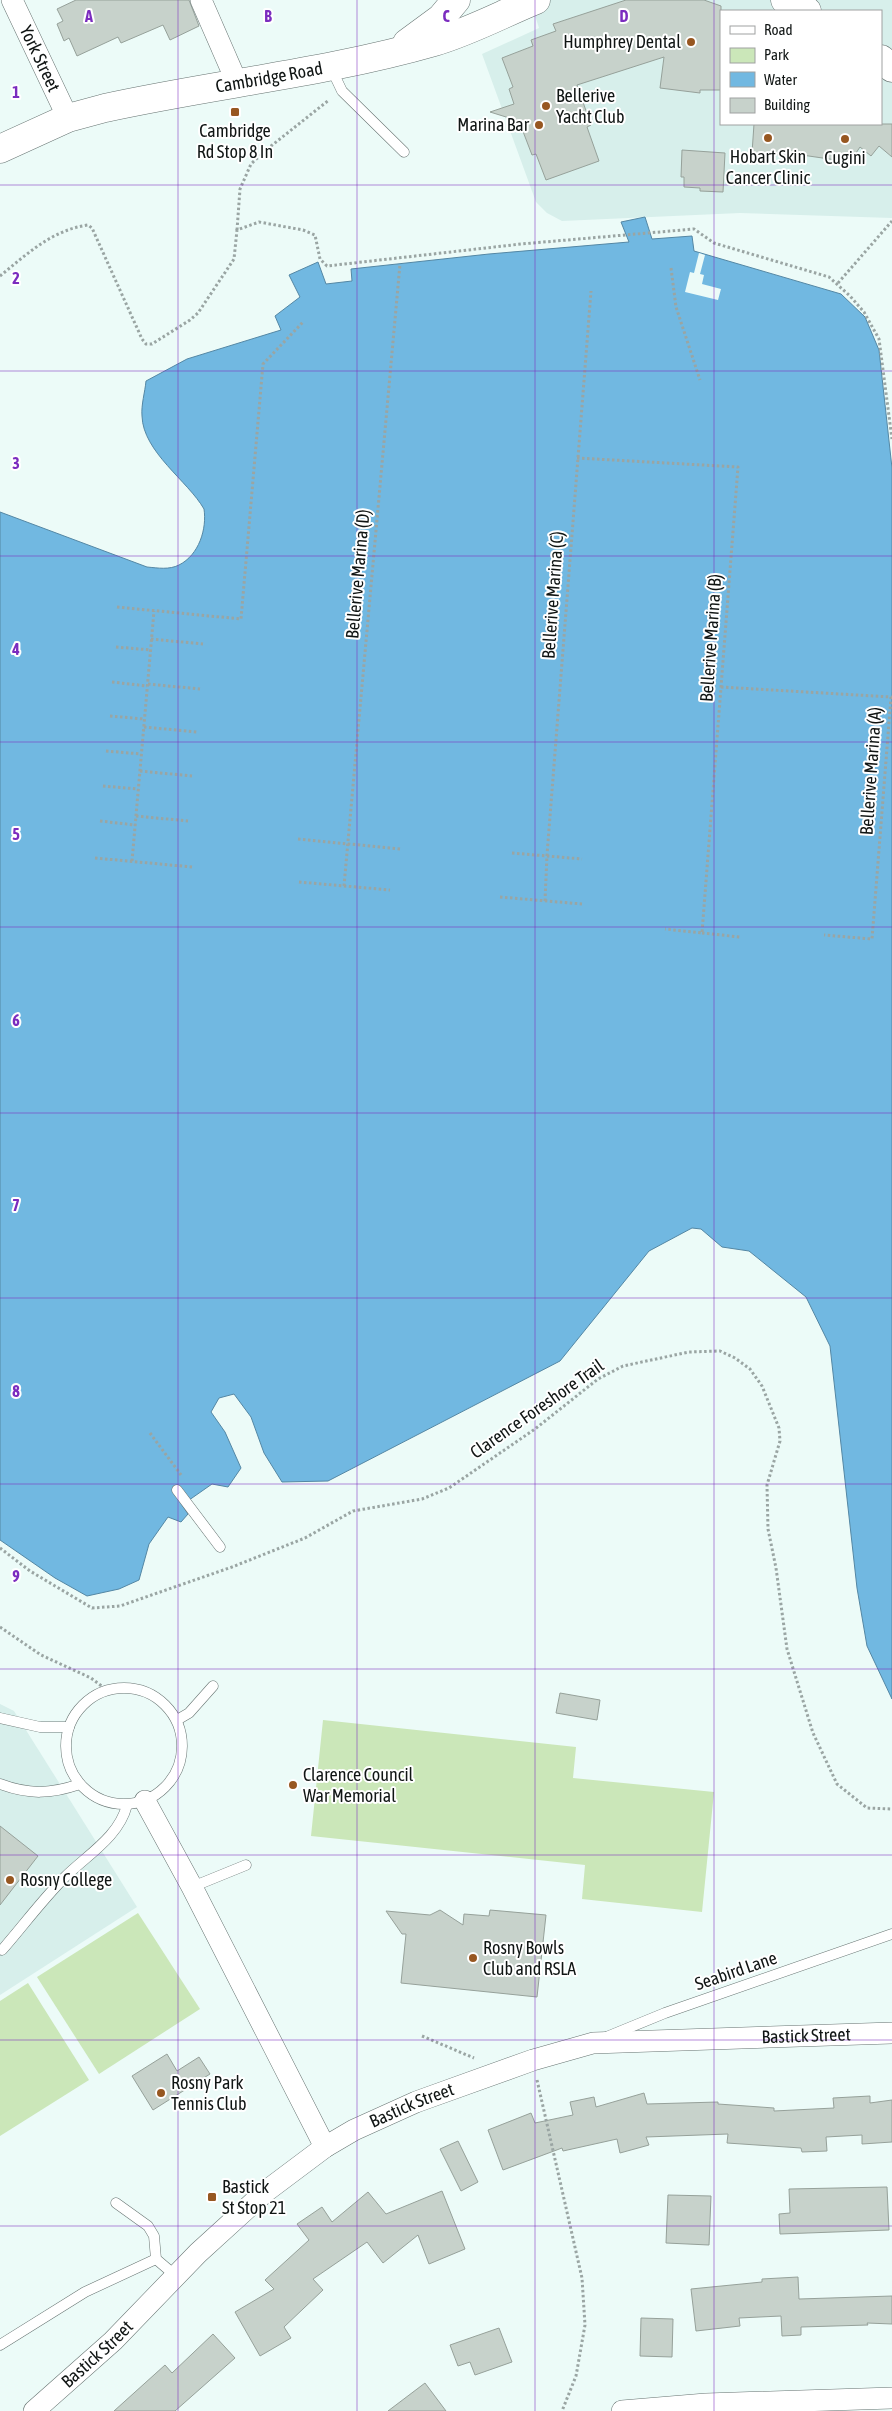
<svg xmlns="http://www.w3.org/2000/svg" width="892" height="2411" font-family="'Asap Condensed',sans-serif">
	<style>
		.built { fill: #d7efeb; fill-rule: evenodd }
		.green { fill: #cbe7b9 }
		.water { fill: #71b8e1; stroke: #5487a4 }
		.pier { fill: #ecfbf8 }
		.building { fill: #c7d2cb; stroke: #96a19a }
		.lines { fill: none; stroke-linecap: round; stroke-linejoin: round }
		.lane-casing { stroke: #677472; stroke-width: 11 }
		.street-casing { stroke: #677472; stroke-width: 22 }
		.secondary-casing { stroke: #677472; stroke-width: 29 }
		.path { stroke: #9aa5a3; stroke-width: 3; stroke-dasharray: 2.5 2.5; stroke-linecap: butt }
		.lane { stroke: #fff; stroke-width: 10 }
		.street { stroke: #fff; stroke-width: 21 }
		.secondary { stroke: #fff; stroke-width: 28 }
		.grid { fill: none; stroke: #7b2cbf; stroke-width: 1; stroke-opacity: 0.55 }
		.poi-dot { fill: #975721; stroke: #fff; stroke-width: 2 }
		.labels { text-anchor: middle; stroke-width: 4; stroke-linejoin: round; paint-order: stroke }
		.poi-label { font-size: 18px; fill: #101514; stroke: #fff; text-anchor: start }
		.street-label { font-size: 18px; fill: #101514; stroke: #fff }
		.grid-label { font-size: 16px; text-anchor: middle; font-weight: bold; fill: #7b2cbf; stroke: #fff; stroke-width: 4; stroke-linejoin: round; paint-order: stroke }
	</style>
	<rect width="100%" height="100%" fill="#ecfbf8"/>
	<g class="built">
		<path d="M 530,0 L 892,0 L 892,218 L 740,213 L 562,221 L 547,213 L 536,202 L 482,54 L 539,28 ZM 721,11 L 881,11 L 881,124 L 721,124 Z"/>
		<polygon points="0,1704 14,1711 137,1907 0,1995"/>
	</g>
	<g class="green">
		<polygon points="323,1720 576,1747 573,1778 714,1792 702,1912 582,1899 585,1865 311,1836"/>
		<polygon points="138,1913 200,2009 99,2074 37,1977"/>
		<polygon points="28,1983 89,2080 0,2136 0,2001"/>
	</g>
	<path class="water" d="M 645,217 L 652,239 L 692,236 L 694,251 L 841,294 L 865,317 L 879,350 L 892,468 L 892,1699 L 867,1646 L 857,1588 L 830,1346 L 806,1297 L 749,1251 L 722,1247 L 701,1229 L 692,1228 L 649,1251 L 560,1361 L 328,1481 L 282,1482 L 264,1453 L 251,1417 L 234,1394 L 219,1398 L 211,1412 L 225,1432 L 241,1468 L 228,1487 L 212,1484 L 182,1505 L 188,1514 L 181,1522 L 168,1517 L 149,1544 L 139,1580 L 119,1589 L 87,1596 L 55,1578 L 0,1540 L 0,512 L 147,567 C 158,568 169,570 179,565 C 199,555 207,529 204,509 C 188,481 143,452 142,416 C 141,405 145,392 146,381 L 187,359 L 281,330 L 275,316 L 300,297 L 289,275 L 318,262 L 326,284 L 352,281 L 351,269 L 489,254 L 629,242 L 621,222 Z"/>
	<polygon class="pier" points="699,253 705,255 700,274 704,275 702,284 721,289 718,300 685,292 690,272 694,273"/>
	<g class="building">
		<polygon points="76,0 189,0 199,26 170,40 163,25 121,43 118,37 77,56 69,38 64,41 57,24 63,21 57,9"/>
		<polygon points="626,0 704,0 721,6 721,90 700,90 700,93 660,88 664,57 577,85 591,125 587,127 599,161 546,180 536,154 532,155 519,121 490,112 514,104 509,89 513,87 502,58 533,46 531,40 556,31 553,24"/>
		<polygon points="754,124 892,124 892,157 879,146 871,156 860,147 850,162 795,154 793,156 752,153"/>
		<polygon points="682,150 725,153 723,192 700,191 700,188 684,187 684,177 681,177"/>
		<polygon points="560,1693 600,1700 597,1720 556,1713"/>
		<polygon points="0,1826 38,1856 0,1905"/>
		<polygon points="440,1910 463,1925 464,1914 489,1916 490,1910 546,1915 537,1997 401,1983 406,1934 402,1934 386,1911 430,1915"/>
		<polygon points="167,2054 177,2071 199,2057 210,2074 153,2110 132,2076"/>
		<polygon points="644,2093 647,2104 718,2102 718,2104 774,2108 774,2111 834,2108 833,2098 870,2096 870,2103 892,2100 892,2142 862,2144 862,2135 826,2137 827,2151 802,2152 801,2148 727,2143 728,2134 646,2137 649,2145 620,2153 617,2139 563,2151 562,2148 503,2170 488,2130 531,2113 535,2123 573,2115 570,2102 594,2097 596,2107"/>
		<polygon points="458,2141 478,2182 461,2191 440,2149"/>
		<polygon points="887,2187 889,2230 780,2234 779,2214 790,2213 789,2189"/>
		<polygon points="442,2191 465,2249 429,2264 418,2235 383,2263 367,2242 313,2279 323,2290 284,2327 291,2338 260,2356 235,2312 274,2289 265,2280 309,2240 297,2224 322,2207 332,2222 368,2192 386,2214"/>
		<polygon points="668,2195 711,2196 709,2245 666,2243"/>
		<polygon points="798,2277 799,2299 892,2296 892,2324 867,2323 868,2325 801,2327 801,2335 782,2336 781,2316 739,2318 740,2326 696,2331 691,2289 762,2282 762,2279"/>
		<polygon points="641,2318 673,2319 672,2357 640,2356"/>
		<polygon points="499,2328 512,2362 475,2375 470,2362 458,2366 450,2345"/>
		<polygon points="213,2334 235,2358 175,2411 114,2411 165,2365 172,2373"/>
		<polygon points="425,2383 446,2411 388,2411"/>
	</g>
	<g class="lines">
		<defs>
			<g id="lane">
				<polyline points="331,68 342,91 404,152"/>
				<polyline points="177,1490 220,1547"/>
				<circle cx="124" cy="1746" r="58"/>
				<polyline points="0,1718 40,1727 69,1727"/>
				<polyline points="177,1720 189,1713 213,1686"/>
				<path d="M 0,1784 C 29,1795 51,1794 80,1784"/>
				<polyline points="192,1887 246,1865"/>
				<path d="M 2,1950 C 23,1926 42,1900 65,1877 C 87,1855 119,1837 127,1805"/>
				<polyline points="604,2038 665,2013 892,1934"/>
				<polyline points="116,2203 148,2226 154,2236 156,2259 177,2277"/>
				<polyline points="0,2345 85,2292 156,2259"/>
			</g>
			<g id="street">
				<path id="s1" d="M 12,0 L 68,118"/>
				<polyline points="201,0 238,85"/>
				<polyline points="145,1801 192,1887 325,2147"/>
				<path id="s2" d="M 34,2411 L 113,2341 L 198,2253 L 265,2192 L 325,2147 L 354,2130 L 416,2102 L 533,2060 L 593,2043 L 892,2033"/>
				<polyline points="622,2411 706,2404 892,2398"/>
			</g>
			<g id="secondary">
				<polyline points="785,0 807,11"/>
				<polyline points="407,43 441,18 456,0"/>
				<polyline points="881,59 892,68"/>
				<path id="s3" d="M 0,149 L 68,118 L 105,108 C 214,84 326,73 434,42 C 469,32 502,14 536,0"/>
			</g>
		</defs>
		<use href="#lane" class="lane-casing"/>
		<use href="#street" class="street-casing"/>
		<use href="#secondary" class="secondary-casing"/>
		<g class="path">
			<polyline points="237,230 240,189 251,164 266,150 329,100"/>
			<polyline points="671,268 676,307 700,380"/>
			<path d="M 0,276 C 27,254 52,230 88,225 L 92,228 L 142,339 L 146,344 L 152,344 L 190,320 L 198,313 L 234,259 L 237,230 L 259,222 L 303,230 L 315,235 L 320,259 L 327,266 L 521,244 L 694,229 L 714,243 L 829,277 L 850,296 L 864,312 L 879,339 L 892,439"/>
			<polyline points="838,283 892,221"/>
			<polyline points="577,458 738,467 702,933 665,929"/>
			<polyline points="117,607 241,619 263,364 304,321"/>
			<polyline points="151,639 203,644"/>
			<polyline points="116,647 151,650"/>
			<polyline points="112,682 147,686"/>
			<polyline points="148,684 200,689"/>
			<polyline points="721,687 891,697 872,939 824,935"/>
			<polyline points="110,716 144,719"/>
			<polyline points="144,727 197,732"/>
			<polyline points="106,751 141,754"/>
			<polyline points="140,771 192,776"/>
			<polyline points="103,786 138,789"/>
			<polyline points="136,816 188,821"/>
			<polyline points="100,821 135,825"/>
			<polyline points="298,839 400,849"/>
			<polyline points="512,853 582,859"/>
			<polyline points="95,858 192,867"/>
			<polyline points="132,861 154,611"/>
			<polyline points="299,882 390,890"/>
			<polyline points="344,886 400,264"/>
			<polyline points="500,897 582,904"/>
			<polyline points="545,901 547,855 591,291"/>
			<polyline points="702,933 740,937"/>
			<polyline points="150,1433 181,1475"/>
			<polyline points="0,1548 30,1571 92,1608 120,1606 232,1567 305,1538 353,1511 422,1499 449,1488 535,1429 598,1379 623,1366 689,1352 720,1351 735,1358 750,1369 762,1386 779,1428 780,1441 767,1485 768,1529 776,1568 787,1649 813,1733 837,1784 867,1808 892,1809"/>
			<polyline points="0,1627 41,1655 91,1678 107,1690"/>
			<polyline points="422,2036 474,2058"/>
			<polyline points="537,2080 582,2278 585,2325 576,2376 562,2411"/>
		</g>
		<use href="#lane" class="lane"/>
		<use href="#street" class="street"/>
		<use href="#secondary" class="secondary"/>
	</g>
	<path class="grid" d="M 178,0 L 178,2411M 357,0 L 357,2411M 535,0 L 535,2411M 714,0 L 714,2411M 0,185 L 892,185M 0,371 L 892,371M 0,556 L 892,556M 0,742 L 892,742M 0,927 L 892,927M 0,1113 L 892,1113M 0,1298 L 892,1298M 0,1484 L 892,1484M 0,1669 L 892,1669M 0,1855 L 892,1855M 0,2040 L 892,2040M 0,2226 L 892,2226"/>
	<g class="poi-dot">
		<circle cx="691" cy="42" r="5"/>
		<circle cx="546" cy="106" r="5"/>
		<rect x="230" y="107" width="10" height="10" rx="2.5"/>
		<circle cx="539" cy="125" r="5"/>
		<circle cx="768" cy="138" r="5"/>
		<circle cx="845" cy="139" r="5"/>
		<circle cx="293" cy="1785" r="5"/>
		<circle cx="10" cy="1880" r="5"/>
		<circle cx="473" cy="1958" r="5"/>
		<circle cx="161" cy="2093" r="5"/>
		<rect x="207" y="2192" width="10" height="10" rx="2.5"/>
	</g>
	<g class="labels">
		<g class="poi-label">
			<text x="681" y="48" text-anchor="end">Humphrey Dental</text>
			<text x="556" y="102">Bellerive<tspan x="556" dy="21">Yacht Club</tspan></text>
			<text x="529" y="131" text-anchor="end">Marina Bar</text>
			<text x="235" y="137" text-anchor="middle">Cambridge<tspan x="235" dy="21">Rd Stop 8 In</tspan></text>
			<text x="768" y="163" text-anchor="middle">Hobart Skin<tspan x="768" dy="21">Cancer Clinic</tspan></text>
			<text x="845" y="164" text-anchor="middle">Cugini</text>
			<text x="303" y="1781">Clarence Council<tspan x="303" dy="21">War Memorial</tspan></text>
			<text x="20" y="1886">Rosny College</text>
			<text x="483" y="1954">Rosny Bowls<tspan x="483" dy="21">Club and RSLA</tspan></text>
			<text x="171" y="2089">Rosny Park<tspan x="171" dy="21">Tennis Club</tspan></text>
			<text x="222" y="2193">Bastick<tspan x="222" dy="21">St Stop 21</tspan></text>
		</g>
		<g class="street-label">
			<text dy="6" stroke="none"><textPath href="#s1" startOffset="65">York Street</textPath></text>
			<text dy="6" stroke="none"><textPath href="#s3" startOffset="280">Cambridge Road</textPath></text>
			<text transform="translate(358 574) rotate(-85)" y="6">Bellerive Marina (D)</text>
			<text transform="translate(553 595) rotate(-86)" y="6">Bellerive Marina (C)</text>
			<text transform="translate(711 638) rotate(-86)" y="6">Bellerive Marina (B)</text>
			<text transform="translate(871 771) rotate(-86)" y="6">Bellerive Marina (A)</text>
			<text transform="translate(537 1409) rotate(-35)" y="6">Clarence Foreshore Trail</text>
			<text transform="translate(736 1971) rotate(-19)" y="6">Seabird Lane</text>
			<text dy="6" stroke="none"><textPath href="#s2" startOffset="895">Bastick Street</textPath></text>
			<text dy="6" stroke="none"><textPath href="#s2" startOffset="490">Bastick Street</textPath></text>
			<text dy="6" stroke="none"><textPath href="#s2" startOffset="85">Bastick Street</textPath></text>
		</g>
	</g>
	<g class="grid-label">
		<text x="89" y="22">A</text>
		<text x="268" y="22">B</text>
		<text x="446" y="22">C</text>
		<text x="624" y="22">D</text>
		<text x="16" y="98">1</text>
		<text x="16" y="284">2</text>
		<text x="16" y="469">3</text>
		<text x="16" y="655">4</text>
		<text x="16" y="840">5</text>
		<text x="16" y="1026">6</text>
		<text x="16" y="1211">7</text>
		<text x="16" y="1397">8</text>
		<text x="16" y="1582">9</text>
	</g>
	<rect x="720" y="10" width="162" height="115" fill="#ffffff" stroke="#9fa1a1"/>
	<rect x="730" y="26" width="25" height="8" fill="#ffffff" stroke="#9fa1a1"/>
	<text x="764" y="35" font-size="15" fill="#101514">Road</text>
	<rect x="730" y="48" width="25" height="15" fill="#cbe7b9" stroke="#9fa1a1"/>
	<text x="764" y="60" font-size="15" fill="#101514">Park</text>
	<rect x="730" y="72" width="25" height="15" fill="#71b8e1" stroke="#9fa1a1"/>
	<text x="764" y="85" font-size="15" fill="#101514">Water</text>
	<rect x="730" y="98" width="25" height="15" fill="#c7d2cb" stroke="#9fa1a1"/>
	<text x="764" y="110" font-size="15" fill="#101514">Building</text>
</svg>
